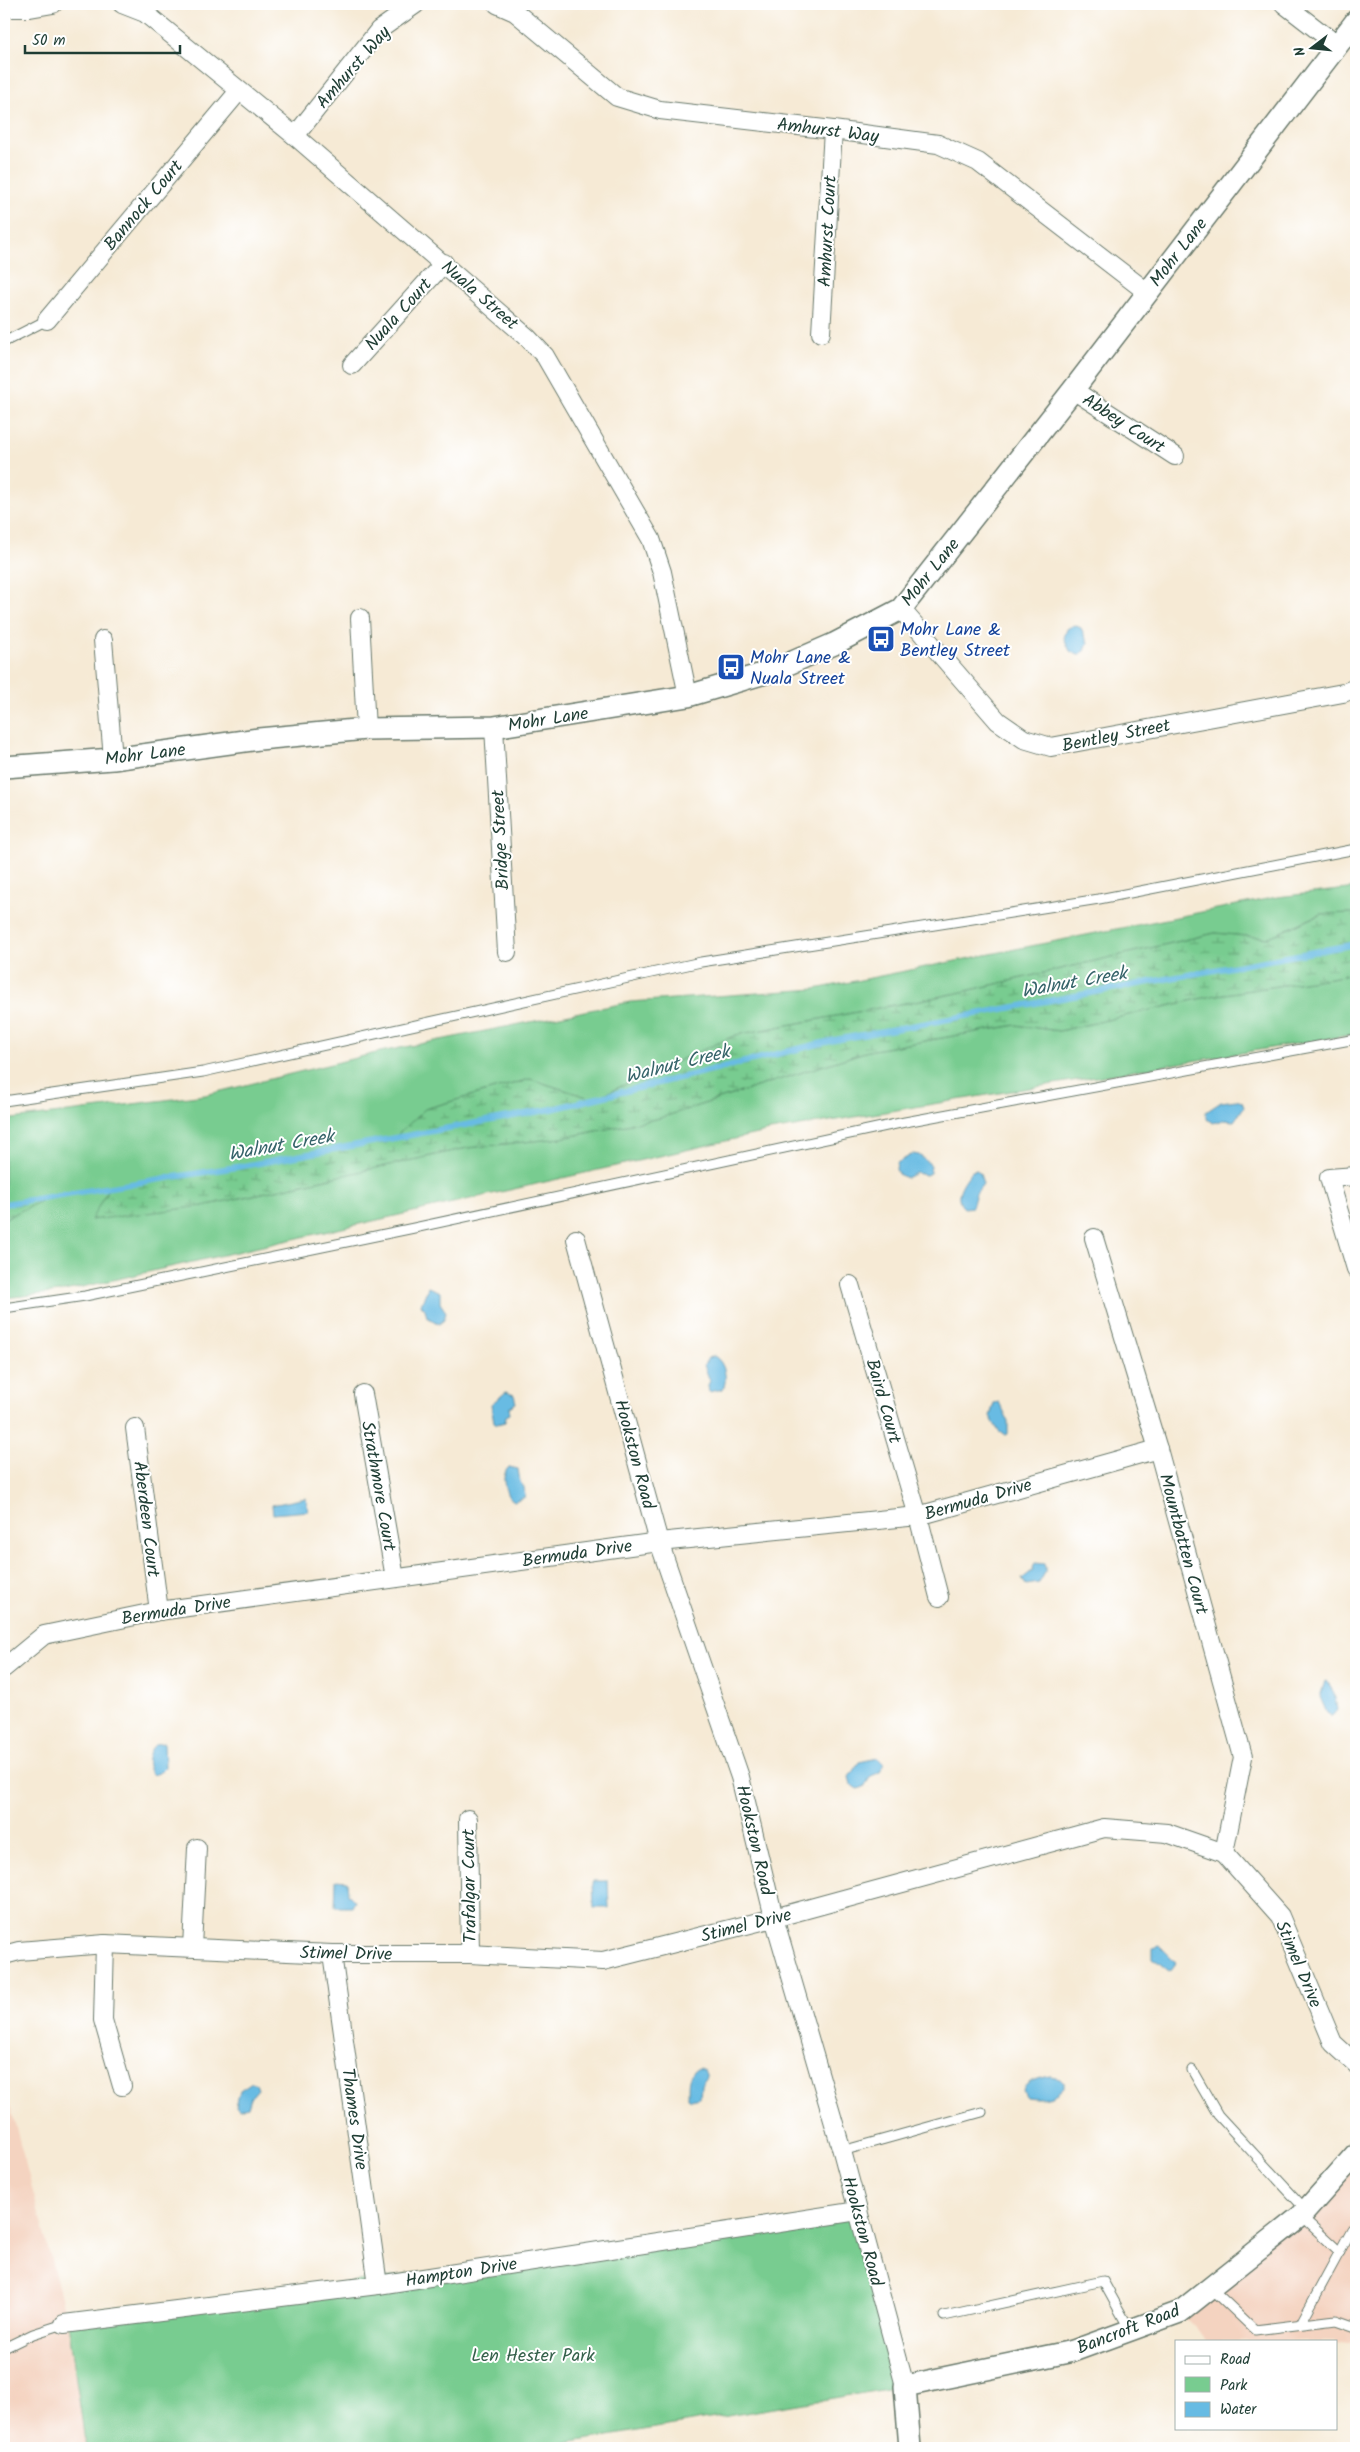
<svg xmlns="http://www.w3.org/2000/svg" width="1360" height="2452" font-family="Kalam,sans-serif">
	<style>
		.built { fill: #f4d3c0 }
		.green { fill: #78cc90; stroke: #4c8462 }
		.wetland { fill: url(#wetland-marsh); stroke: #4c8462 }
		.water { fill: #67bbe3; stroke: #437c8c }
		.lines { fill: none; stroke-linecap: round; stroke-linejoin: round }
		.stream { stroke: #67bbe3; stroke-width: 6 }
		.service-casing { stroke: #6a7a6c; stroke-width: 11 }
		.minor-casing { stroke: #6a7a6c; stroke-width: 20 }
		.tertiary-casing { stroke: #6a7a6c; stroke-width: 24 }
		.service { stroke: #fff; stroke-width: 9 }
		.minor { stroke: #fff; stroke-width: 18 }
		.tertiary { stroke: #fff; stroke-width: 21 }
		.labels { text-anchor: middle; stroke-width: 4; stroke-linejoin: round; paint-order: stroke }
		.street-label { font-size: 18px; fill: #1f3d34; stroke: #fff }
		.transit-label { font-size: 18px; fill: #164399; stroke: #fff; text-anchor: start }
		.park-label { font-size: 18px; fill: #35614b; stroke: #fff }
		.water-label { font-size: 19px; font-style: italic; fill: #356369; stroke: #fff }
	</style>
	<defs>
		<pattern id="wetland-marsh" width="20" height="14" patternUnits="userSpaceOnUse" patternTransform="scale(1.25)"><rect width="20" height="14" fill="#78cc90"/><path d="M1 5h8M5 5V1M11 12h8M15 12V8" fill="none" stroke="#62a776"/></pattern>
	</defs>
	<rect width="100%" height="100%" fill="#fff"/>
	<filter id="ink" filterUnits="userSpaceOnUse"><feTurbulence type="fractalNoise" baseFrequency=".02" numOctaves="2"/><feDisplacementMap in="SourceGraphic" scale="10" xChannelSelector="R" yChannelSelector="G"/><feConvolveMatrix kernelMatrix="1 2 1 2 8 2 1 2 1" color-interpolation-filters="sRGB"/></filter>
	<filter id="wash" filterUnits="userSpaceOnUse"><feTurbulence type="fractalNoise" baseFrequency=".0096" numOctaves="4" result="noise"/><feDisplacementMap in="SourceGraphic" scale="20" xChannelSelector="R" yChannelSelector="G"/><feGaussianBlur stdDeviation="1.12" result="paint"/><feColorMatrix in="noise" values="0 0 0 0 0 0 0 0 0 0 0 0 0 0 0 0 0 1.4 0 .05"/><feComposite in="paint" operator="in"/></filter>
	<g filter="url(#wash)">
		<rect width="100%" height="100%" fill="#f6ead5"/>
		<g class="built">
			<polygon points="7,2094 71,2335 86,2448 4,2448 4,2095"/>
			<polygon points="1356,2154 1356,2342 1336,2345 1336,2341 1207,2341 1180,2312"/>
		</g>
		<g class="green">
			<polygon points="1356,888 1356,913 1321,914 1267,938 1215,933 958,993 736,1035 593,1099 530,1079 425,1109 395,1138 243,1166 109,1187 203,1206 467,1148 562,1138 660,1118 868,1051 1016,1025 1059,1031 1211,996 1356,974 1356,1034 770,1131 60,1292 4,1298 4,1219 47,1197 4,1203 4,1120 205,1095 380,1052 630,1002 815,989 1277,897"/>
			<polygon points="858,2211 905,2386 537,2448 86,2448 68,2323"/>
		</g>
		<g class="wetland">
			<polygon points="1356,913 1356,974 1211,996 1059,1031 1016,1025 868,1051 660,1118 562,1138 467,1148 203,1206 91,1220 109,1187 243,1166 394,1138 425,1109 530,1079 593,1099 736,1035 958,993 1215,933 1267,938 1322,914"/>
			<polygon points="49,1197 4,1219 4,1204"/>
		</g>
		<g class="water">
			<polygon points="1074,625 1081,628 1088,643 1085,651 1078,655 1070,651 1064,638 1067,629"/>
			<polygon points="1236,1100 1242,1102 1244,1107 1234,1121 1223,1120 1213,1123 1206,1119 1206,1112 1221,1102"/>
			<polygon points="913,1154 919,1155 931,1165 930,1173 926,1175 916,1173 906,1178 898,1174 896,1169 897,1163"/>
			<path d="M 977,1170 L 980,1173 L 983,1184 L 976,1193 L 972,1207 L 964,1208 C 952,1197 964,1181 972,1171 Z"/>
			<polygon points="428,1287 440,1292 440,1303 446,1312 444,1320 439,1324 427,1317 425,1309 421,1305"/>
			<path d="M 714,1356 C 725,1362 728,1379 723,1389 L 709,1392 L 708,1385 L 710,1381 L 704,1365 L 708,1358 Z"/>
			<polygon points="506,1392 514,1395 516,1403 509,1407 510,1414 506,1416 505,1422 497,1424 494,1422 491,1404"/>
			<polygon points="999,1402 1008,1421 1008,1434 1006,1435 999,1432 990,1416 994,1403"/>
			<path d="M 509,1467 L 518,1469 L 520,1482 L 524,1487 L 525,1497 L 514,1501 L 508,1496 C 504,1486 501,1475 509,1467 Z"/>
			<polygon points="306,1498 308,1511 273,1514 272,1505"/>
			<polygon points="1035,1563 1044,1564 1046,1571 1039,1583 1026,1585 1022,1579 1032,1571"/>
			<polygon points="1325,1681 1329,1683 1335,1697 1337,1710 1332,1716 1327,1713 1320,1697"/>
			<path d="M 164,1743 L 165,1767 L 159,1773 L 153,1775 C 144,1767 147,1751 156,1744 Z"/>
			<polygon points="878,1758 884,1764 881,1772 871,1776 864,1787 858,1789 851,1784 849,1777 859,1762"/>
			<polygon points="336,1880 347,1881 348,1894 355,1901 352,1907 335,1907"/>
			<polygon points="593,1881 608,1881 609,1908 594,1908"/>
			<polygon points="1160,1946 1176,1962 1169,1971 1153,1958 1153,1948"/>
			<path d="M 699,2068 L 704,2070 L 707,2077 L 701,2085 L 700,2098 L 691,2100 L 688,2098 C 689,2087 685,2074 699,2068 Z"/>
			<path d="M 1050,2076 L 1060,2078 L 1064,2082 L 1064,2087 C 1053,2099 1041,2099 1026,2097 L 1023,2090 C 1027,2080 1040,2078 1050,2076 Z"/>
			<polygon points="252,2082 256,2084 258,2089 251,2097 248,2107 239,2110 236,2106 240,2090"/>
		</g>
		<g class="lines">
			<polyline class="stream" points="4,1204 243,1166 552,1109 835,1040 1356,944"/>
		</g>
	</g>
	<g filter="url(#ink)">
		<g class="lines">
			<defs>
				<g id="service">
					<polyline points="4,342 47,320"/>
					<polyline points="4,1101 203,1072 701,962 1099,899 1356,849"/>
					<polyline points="4,1308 85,1296 414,1228 905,1122 1356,1039"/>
					<polyline points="1192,2070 1218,2115 1306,2210"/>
					<polyline points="842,2151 982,2112"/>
					<polyline points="1301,2216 1340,2252"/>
					<polyline points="1211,2288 1255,2330 1336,2320 1356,2327"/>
					<polyline points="944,2316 1103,2281 1130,2330"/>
					<polyline points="1301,2323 1352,2229 1356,2228"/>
					<polyline points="4,2348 33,2334 64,2324"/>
				</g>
				<g id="minor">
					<polyline points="122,4 145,13 295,136 527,337 545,356 651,539 662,572 688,696"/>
					<polyline points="497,4 515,12 617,97 660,110 833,130 938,144 978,162 1147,292"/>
					<polyline points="1284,4 1337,45"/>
					<polyline points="4,8 30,8 53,4"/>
					<polyline points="295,136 379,30 416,4"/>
					<polyline points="47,320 239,91"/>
					<polyline points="821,333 833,130"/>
					<polyline points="352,365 444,263"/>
					<polyline points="1073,390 1175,456"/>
					<polyline points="901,609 998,721 1024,739 1051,747 1343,693 1356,688"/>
					<polyline points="360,618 366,729"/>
					<polyline points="103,640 113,759"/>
					<polyline points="494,727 507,952"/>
					<polyline points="1356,1176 1329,1178 1356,1269"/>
					<polyline points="1094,1238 1158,1449 1243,1757 1224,1853"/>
					<polyline points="576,1239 659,1542 740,1777 774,1918 842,2151 905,2386"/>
					<polyline points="850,1285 918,1516 939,1597"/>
					<polyline points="363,1394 395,1578"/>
					<polyline points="135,1428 159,1611"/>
					<polyline points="4,1668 44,1635 159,1611 659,1542 918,1516 1158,1449"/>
					<polyline points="468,1819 470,1954"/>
					<polyline points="105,1944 103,2020 122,2086"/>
					<polyline points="192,1947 197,1848"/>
					<polyline points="332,1954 378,2285"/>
					<polyline points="4,1955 19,1951 105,1944 332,1954 470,1954 603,1961 774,1918 1104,1828 1167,1833 1224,1853 1280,1916 1333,2043 1356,2064"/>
					<polyline points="64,2324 378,2285 858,2211"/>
				</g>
				<g id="tertiary">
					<polyline points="4,767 113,759 259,739 366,729 494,727 688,696 772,671 834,644 901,609 1073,390 1356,21"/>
					<polyline points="910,2448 905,2386 1073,2351 1180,2312 1301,2216 1356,2154"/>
				</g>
			</defs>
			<use href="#service" class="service-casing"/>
			<use href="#minor" class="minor-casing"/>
			<use href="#tertiary" class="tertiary-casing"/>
			<use href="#service" class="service"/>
			<use href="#minor" class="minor"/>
			<use href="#tertiary" class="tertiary"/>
		</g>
	</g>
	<defs>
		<symbol id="bus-square" viewBox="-11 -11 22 22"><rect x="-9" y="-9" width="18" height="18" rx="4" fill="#1a4fb4" stroke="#fff"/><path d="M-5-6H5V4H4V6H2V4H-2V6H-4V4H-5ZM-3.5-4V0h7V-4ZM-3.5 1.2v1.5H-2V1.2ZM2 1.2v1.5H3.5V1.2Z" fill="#fff"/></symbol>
	</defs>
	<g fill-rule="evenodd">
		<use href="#bus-square" x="865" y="623" width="32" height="32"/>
		<use href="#bus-square" x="715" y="651" width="32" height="32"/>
	</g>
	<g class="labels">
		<g class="street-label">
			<text transform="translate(353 67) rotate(-49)" y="6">Amhurst Way</text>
			<text transform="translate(828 130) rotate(7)" y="6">Amhurst Way</text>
			<text transform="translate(143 205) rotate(-50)" y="6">Bannock Court</text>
			<text transform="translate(827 231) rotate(-87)" y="6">Amhurst Court</text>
			<text transform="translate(1178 252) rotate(-52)" y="6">Mohr Lane</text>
			<text transform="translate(480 295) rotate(41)" y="6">Nuala Street</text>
			<text transform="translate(398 314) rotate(-48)" y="6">Nuala Court</text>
			<text transform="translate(1124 423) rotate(33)" y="6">Abbey Court</text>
			<text transform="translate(930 572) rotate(-51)" y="6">Mohr Lane</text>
			<text transform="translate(548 719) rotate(-9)" y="6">Mohr Lane</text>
			<text transform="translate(1116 735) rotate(-11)" y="6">Bentley Street</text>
			<text transform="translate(145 754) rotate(-7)" y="6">Mohr Lane</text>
			<text transform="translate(500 840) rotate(-93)" y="6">Bridge Street</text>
			<text transform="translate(884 1401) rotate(74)" y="6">Baird Court</text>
			<text transform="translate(635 1454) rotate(75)" y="6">Hookston Road</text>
			<text transform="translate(379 1486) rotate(80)" y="6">Strathmore Court</text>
			<text transform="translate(978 1499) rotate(-16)" y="6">Bermuda Drive</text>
			<text transform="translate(147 1519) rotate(83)" y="6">Aberdeen Court</text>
			<text transform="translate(1184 1544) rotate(75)" y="6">Mountbatten Court</text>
			<text transform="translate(577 1553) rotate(-8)" y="6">Bermuda Drive</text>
			<text transform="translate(176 1610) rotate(-9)" y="6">Bermuda Drive</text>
			<text transform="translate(755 1840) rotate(77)" y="6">Hookston Road</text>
			<text transform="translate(469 1886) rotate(-91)" y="6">Trafalgar Court</text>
			<text transform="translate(746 1925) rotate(-14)" y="6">Stimel Drive</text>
			<text transform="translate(346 1953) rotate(1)" y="6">Stimel Drive</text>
			<text transform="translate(1299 1964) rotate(67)" y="6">Stimel Drive</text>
			<text transform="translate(355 2119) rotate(82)" y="6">Thames Drive</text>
			<text transform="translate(863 2231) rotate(75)" y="6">Hookston Road</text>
			<text transform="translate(461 2272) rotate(-9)" y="6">Hampton Drive</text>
			<text transform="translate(1128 2329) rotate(-21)" y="6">Bancroft Road</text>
		</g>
		<g class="transit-label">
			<text x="900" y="635">Mohr Lane &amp;<tspan x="900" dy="21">Bentley Street</tspan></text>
			<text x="750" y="663">Mohr Lane &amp;<tspan x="750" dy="21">Nuala Street</tspan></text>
		</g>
		<g class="park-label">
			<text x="533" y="2361">Len Hester Park</text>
		</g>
		<g class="water-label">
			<text transform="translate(1074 981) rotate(-10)" y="7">Walnut Creek</text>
			<text transform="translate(677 1063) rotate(-14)" y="7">Walnut Creek</text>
			<text transform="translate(281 1144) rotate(-10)" y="7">Walnut Creek</text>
		</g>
	</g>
	<rect width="1360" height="2452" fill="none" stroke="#fff" stroke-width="20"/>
	<rect x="1175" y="2340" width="162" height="90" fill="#ffffff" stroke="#a5b1ae"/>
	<rect x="1185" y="2356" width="25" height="8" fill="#ffffff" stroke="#a5b1ae"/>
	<text x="1220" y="2364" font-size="15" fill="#1f3d34">Road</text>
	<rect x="1185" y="2377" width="25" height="15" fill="#78cc90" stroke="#a5b1ae"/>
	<text x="1220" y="2390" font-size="15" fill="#1f3d34">Park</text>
	<rect x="1185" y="2402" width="25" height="15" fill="#67bbe3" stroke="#a5b1ae"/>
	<text x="1220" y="2414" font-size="15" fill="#1f3d34">Water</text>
	<g transform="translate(1312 48) rotate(254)" stroke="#ffffff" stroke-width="4" paint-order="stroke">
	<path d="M0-4L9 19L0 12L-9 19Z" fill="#1f3d34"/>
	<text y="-8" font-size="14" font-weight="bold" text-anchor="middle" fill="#1f3d34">N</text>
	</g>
	<path d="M25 45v8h155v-8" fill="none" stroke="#1f3d34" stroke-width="2.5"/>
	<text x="32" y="45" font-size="15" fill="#1f3d34" stroke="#ffffff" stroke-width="4" paint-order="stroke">50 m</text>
</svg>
